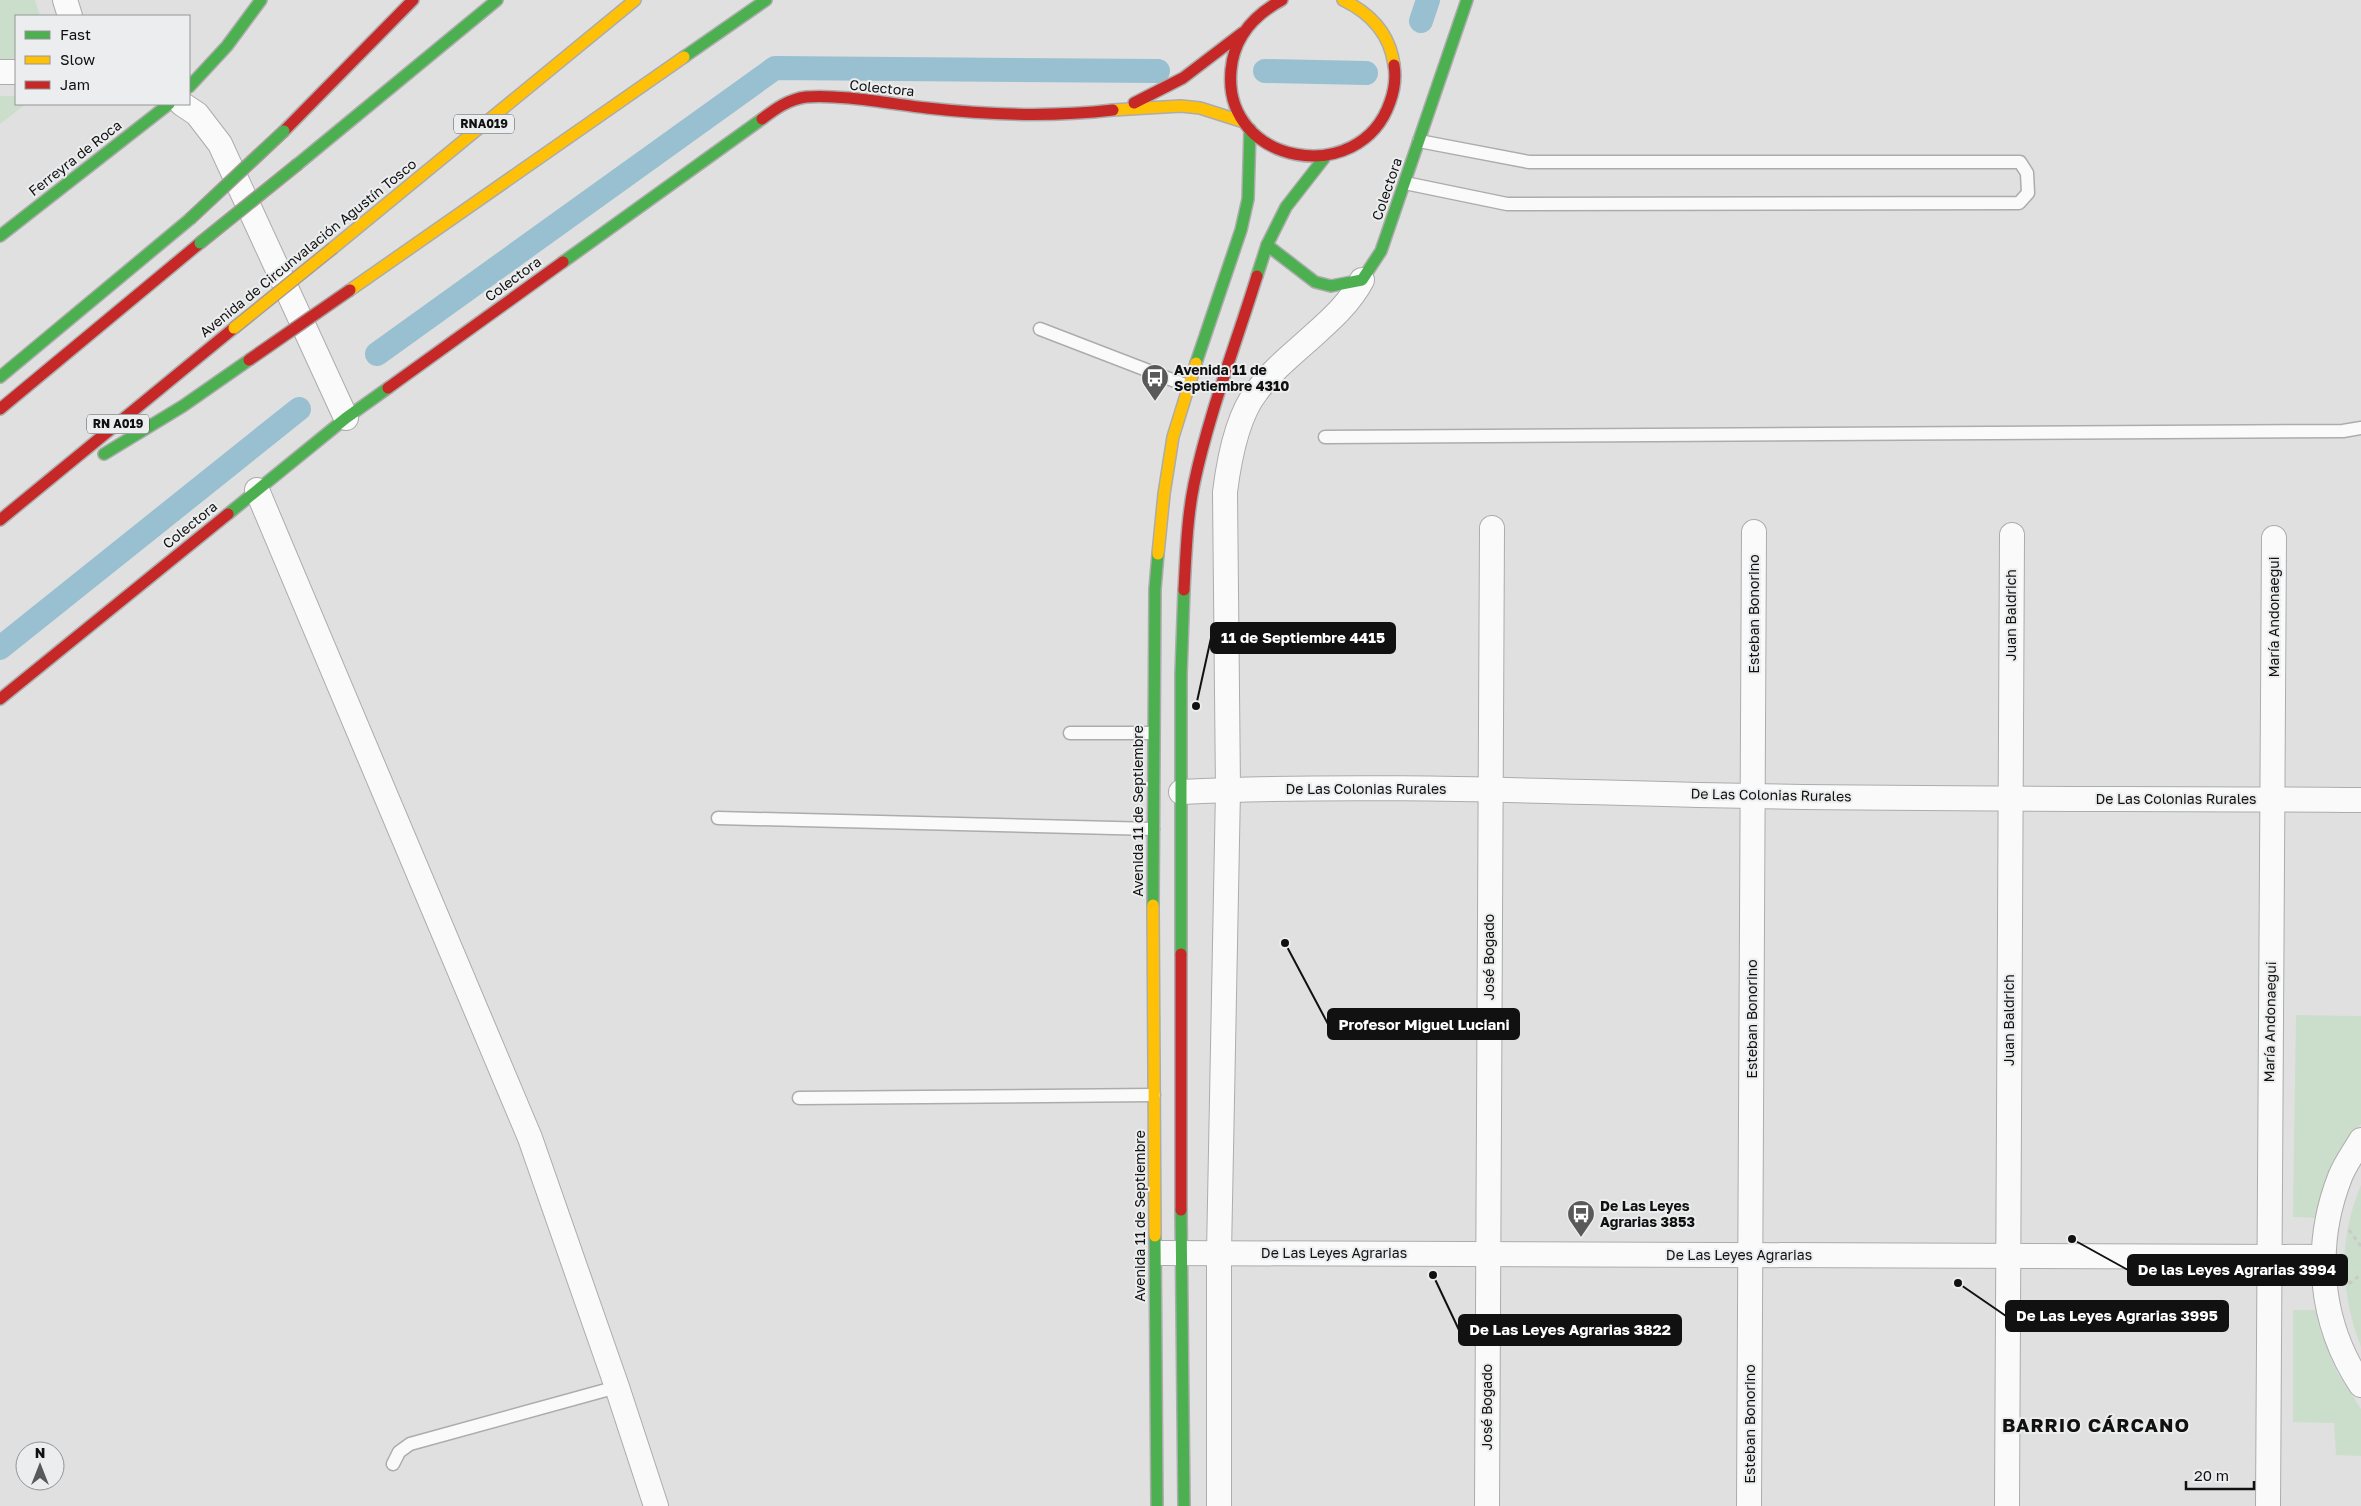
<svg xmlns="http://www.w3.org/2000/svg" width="2361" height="1506" font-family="'Golos Text',sans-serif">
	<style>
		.green { fill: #cbdecb }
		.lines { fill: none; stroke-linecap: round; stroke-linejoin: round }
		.canal { stroke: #98c0d1; stroke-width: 24 }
		.lane-casing { stroke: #acacac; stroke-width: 15 }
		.street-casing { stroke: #acacac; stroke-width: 26 }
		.fast-casing { stroke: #acacac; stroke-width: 14 }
		.slow-casing { stroke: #acacac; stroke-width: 14 }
		.jam-casing { stroke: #acacac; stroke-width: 14 }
		.path { stroke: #c9c9c9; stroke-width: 3; stroke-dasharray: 4 4; stroke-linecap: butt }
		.lane { stroke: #fafafa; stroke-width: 12 }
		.street { stroke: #fafafa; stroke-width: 24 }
		.fast { stroke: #4caf50; stroke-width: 11 }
		.slow { stroke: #ffc107; stroke-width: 11 }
		.jam { stroke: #c62828; stroke-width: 11 }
		.fast-bridge-casing { stroke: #a59c99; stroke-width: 14; stroke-linecap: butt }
		.slow-bridge-casing { stroke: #a59c99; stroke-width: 14; stroke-linecap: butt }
		.jam-bridge-casing { stroke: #a59c99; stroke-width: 14; stroke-linecap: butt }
		.fast-bridge { stroke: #4caf50; stroke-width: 11 }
		.slow-bridge { stroke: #ffc107; stroke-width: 11 }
		.jam-bridge { stroke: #c62828; stroke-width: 11 }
		.labels { text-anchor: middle; stroke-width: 4; stroke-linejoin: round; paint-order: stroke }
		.shield { fill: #ecedee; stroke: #535353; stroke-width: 1 }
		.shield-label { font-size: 12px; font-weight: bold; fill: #111 }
		.street-label { font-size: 14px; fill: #111; stroke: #ecedee }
		.poi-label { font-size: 14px; font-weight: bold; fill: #111; stroke: #ecedee; text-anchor: start }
		.district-label { font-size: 19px; font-weight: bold; letter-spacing: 1px; fill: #111; stroke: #ecedee }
		.leader { fill: none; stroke: #111; stroke-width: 2 }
		.callout-dot { fill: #111; stroke: #ecedee; stroke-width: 2 }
		.callout { fill: #111; stroke: #111; stroke-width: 2 }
		.callout-label { font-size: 15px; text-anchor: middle; font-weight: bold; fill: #fff }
	</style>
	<rect width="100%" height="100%" fill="#e0e0e0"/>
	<g class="green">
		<polygon points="0,0 35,0 40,16 16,16 16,60 0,60"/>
		<polygon points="0,96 16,96 16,104 26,104 0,124"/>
		<polygon points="2296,1015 2361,1016 2361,1124 2339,1155 2317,1218 2293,1217"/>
		<path d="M 2361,1185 L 2361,1347 C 2340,1293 2338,1239 2361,1185 Z"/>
		<polygon points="2293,1310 2316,1310 2320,1330 2337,1372 2361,1409 2361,1456 2336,1455 2334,1423 2293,1422"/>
	</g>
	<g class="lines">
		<g class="canal">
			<polyline points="1421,21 1428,0"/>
			<polyline points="1265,71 1366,73"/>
			<polyline points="377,354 775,68 1158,71"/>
			<polyline points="0,648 299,409"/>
		</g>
		<defs>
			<g id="lane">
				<polyline points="1405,183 1507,204 2019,203 2028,193 2027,173 2020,162 1529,162 1419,141"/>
				<polyline points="1040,329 1188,386"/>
				<polyline points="1325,437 2343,431 2361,428"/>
				<polyline points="1070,733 1153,733"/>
				<polyline points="718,818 1153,829"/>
				<polyline points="799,1098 1154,1095"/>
				<polyline points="393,1464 399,1452 410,1444 617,1387"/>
			</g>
			<g id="street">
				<polyline points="65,0 70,16"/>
				<polyline points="0,72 16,72"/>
				<polyline points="182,104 197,114 220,144 346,418"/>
				<polyline points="257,490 530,1138 617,1387 656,1506"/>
				<path d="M 1181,792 C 1370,783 1560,792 1750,796 C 1953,800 2157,798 2361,800"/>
				<path d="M 2361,1140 C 2354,1152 2345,1164 2340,1177 C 2313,1246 2319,1322 2361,1385"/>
				<polyline points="1162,1253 2323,1257"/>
				<path d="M 1219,1506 L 1219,1253 L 1228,790 L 1225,492 C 1229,460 1237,416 1257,391 C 1271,372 1289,357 1306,342 C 1327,323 1348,306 1362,280"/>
				<polyline points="1487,1506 1492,528"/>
				<polyline points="1749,1506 1754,532"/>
				<polyline points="2007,1506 2012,535"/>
				<polyline points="2268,1506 2274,538"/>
			</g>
			<g id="fast">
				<polyline points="684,57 766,0"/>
				<polyline points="189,87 227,46 261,0"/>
				<polyline points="298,164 497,0"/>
				<polyline points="0,236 169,104"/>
				<polyline points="1267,245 1315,282 1331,286 1362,280 1381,251 1467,0"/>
				<polyline points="563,262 762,119"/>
				<polyline points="1257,276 1267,245 1286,207 1325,157"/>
				<polyline points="1196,363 1241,230 1248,199 1250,129"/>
				<polyline points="0,377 190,219"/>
				<polyline points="104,454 183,406 249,360"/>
				<polyline points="228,514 346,418 388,388"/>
				<polyline points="1153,905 1155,589 1158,554"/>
				<polyline points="1181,954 1181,674 1184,590"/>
				<polyline points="1181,1210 1184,1506"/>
				<polyline points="1155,1236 1157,1506"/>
			</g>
			<g id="slow">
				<path d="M 1343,0 C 1370,13 1390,34 1394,65"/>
				<polyline points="1113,110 1181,106 1200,108 1244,122"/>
				<polyline points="333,248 635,0"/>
				<polyline points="350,290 684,57"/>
				<polyline points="1158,554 1164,494 1173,437 1196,363"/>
				<polyline points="1153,905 1155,1236"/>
			</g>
			<g id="jam">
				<path d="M 1282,0 C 1254,15 1234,37 1231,70 C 1222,165 1360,189 1390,102 C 1394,91 1396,77 1394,65"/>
				<polyline points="1134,103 1183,78 1242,33"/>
				<path d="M 762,119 C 775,109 789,99 806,97 C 839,94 892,104 927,108 C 988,115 1052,117 1113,110"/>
				<polyline points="284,131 413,0"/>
				<polyline points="388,388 563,262"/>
				<polyline points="0,409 200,243"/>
				<polyline points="0,520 234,328"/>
				<path d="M 1184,590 C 1186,554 1187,518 1194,484 C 1209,413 1236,344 1257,276"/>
				<polyline points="0,699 228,514"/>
				<polyline points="1181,954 1181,1210"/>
			</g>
		</defs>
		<use href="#lane" class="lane-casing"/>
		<use href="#street" class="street-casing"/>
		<use href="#fast" class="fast-casing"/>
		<use href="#slow" class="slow-casing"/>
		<use href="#jam" class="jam-casing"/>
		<g class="path">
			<polyline points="2349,1230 2361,1246"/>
			<polyline points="2349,1284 2361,1274"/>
		</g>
		<use href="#lane" class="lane"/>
		<use href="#street" class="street"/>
		<use href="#fast" class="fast"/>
		<use href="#slow" class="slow"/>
		<use href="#jam" class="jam"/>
		<defs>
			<g id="fast-bridge">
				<polyline points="190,219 284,131"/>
				<polyline points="200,243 298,164"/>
			</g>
			<polyline id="slow-bridge" points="234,328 333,248"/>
			<polyline id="jam-bridge" points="249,360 350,290"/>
		</defs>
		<use href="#fast-bridge" class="fast-bridge-casing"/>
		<use href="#slow-bridge" class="slow-bridge-casing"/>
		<use href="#jam-bridge" class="jam-bridge-casing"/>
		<use href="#fast-bridge" class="fast-bridge"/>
		<use href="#slow-bridge" class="slow-bridge"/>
		<use href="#jam-bridge" class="jam-bridge"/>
	</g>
	<defs>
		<symbol id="bus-pin" viewBox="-11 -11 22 30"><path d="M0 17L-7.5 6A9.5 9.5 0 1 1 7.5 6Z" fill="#595959" stroke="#ecedee"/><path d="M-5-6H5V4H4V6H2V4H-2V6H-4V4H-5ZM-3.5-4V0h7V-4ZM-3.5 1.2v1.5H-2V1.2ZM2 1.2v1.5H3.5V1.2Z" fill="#fff"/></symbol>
	</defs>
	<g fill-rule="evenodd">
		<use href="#bus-pin" x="1139" y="362" width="32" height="43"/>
		<use href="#bus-pin" x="1565" y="1198" width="32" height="43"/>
	</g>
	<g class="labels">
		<g class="shield">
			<rect x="454" y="114.5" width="60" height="19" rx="4"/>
			<rect x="87" y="414.5" width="62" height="19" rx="4"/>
		</g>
		<g class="shield-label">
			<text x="484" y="128">RNA019</text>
			<text x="118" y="428">RN A019</text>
		</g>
		<g class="street-label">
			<text transform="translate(882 88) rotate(6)" y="5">Colectora</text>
			<text transform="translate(75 158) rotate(-38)" y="5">Ferreyra de Roca</text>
			<text transform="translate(1387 189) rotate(-71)" y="5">Colectora</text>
			<text transform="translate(308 248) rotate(-39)" y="5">Avenida de Circunvalación Agustín Tosco</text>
			<text transform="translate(513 279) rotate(-36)" y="5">Colectora</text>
			<text transform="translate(190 525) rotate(-39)" y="5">Colectora</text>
			<text transform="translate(1754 614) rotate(-90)" y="5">Esteban Bonorino</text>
			<text transform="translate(2011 615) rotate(-90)" y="5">Juan Baldrich</text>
			<text transform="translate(2274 617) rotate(-90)" y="5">María Andonaegui</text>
			<text x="1366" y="794">De Las Colonias Rurales</text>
			<text transform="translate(1771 795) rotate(1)" y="5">De Las Colonias Rurales</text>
			<text x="2176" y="804">De Las Colonias Rurales</text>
			<text transform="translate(1138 811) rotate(-90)" y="5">Avenida 11 de Septiembre</text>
			<text transform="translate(1489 957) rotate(-90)" y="5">José Bogado</text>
			<text transform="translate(1752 1019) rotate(-90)" y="5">Esteban Bonorino</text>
			<text transform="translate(2009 1020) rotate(-90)" y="5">Juan Baldrich</text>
			<text transform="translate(2270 1022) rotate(-89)" y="5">María Andonaegui</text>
			<text transform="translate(1140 1216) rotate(-90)" y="5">Avenida 11 de Septiembre</text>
			<text x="1334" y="1258">De Las Leyes Agrarias</text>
			<text x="1739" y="1260">De Las Leyes Agrarias</text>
			<text transform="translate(1487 1407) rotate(-90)" y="5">José Bogado</text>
			<text transform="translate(1750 1424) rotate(-90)" y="5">Esteban Bonorino</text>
		</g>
		<g class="poi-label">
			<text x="1174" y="375">Avenida 11 de<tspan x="1174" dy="16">Septiembre 4310</tspan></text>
			<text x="1600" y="1211">De Las Leyes<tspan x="1600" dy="16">Agrarias 3853</tspan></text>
		</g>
		<g class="district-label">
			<text x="2096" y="1432">BARRIO CÁRCANO</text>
		</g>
	</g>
	<path class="leader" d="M1196 706L1211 638M1285 943L1328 1024M2072 1239L2128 1270M1958 1283L2006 1316M1433 1275L1459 1330"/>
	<g class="callout-dot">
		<circle cx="1196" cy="706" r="5"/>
		<circle cx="1285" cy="943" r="5"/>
		<circle cx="2072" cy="1239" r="5"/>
		<circle cx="1958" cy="1283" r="5"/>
		<circle cx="1433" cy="1275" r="5"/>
	</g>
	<g class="callout">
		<rect x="1211" y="623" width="184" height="30" rx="5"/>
		<rect x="1328" y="1009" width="191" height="30" rx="5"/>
		<rect x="2128" y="1255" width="219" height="30" rx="5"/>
		<rect x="2006" y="1301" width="222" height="30" rx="5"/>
		<rect x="1459" y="1315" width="222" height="30" rx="5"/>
	</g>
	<g class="callout-label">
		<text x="1303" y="643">11 de Septiembre 4415</text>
		<text x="1424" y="1030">Profesor Miguel Luciani</text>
		<text x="2237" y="1275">De las Leyes Agrarias 3994</text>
		<text x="2117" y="1321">De Las Leyes Agrarias 3995</text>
		<text x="1570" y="1335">De Las Leyes Agrarias 3822</text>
	</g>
	<rect x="15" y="15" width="175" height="90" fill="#ecedee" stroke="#949596"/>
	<rect x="25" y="31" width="25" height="8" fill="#4caf50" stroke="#949596"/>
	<text x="60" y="40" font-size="15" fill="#111111">Fast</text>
	<rect x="25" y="56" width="25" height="8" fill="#ffc107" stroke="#949596"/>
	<text x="60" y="65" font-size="15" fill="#111111">Slow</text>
	<rect x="25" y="81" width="25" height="8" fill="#c62828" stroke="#949596"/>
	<text x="60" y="90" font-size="15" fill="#111111">Jam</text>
	<g transform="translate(40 1466)"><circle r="24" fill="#ecedee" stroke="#949596"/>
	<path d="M0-4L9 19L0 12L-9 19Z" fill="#595959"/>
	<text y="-8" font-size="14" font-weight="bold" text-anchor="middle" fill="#111111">N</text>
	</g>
	<path d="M2186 1481v8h68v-8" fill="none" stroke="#111111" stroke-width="2.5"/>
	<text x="2194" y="1481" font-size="15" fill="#111111" stroke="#ecedee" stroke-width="4" paint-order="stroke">20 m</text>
</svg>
